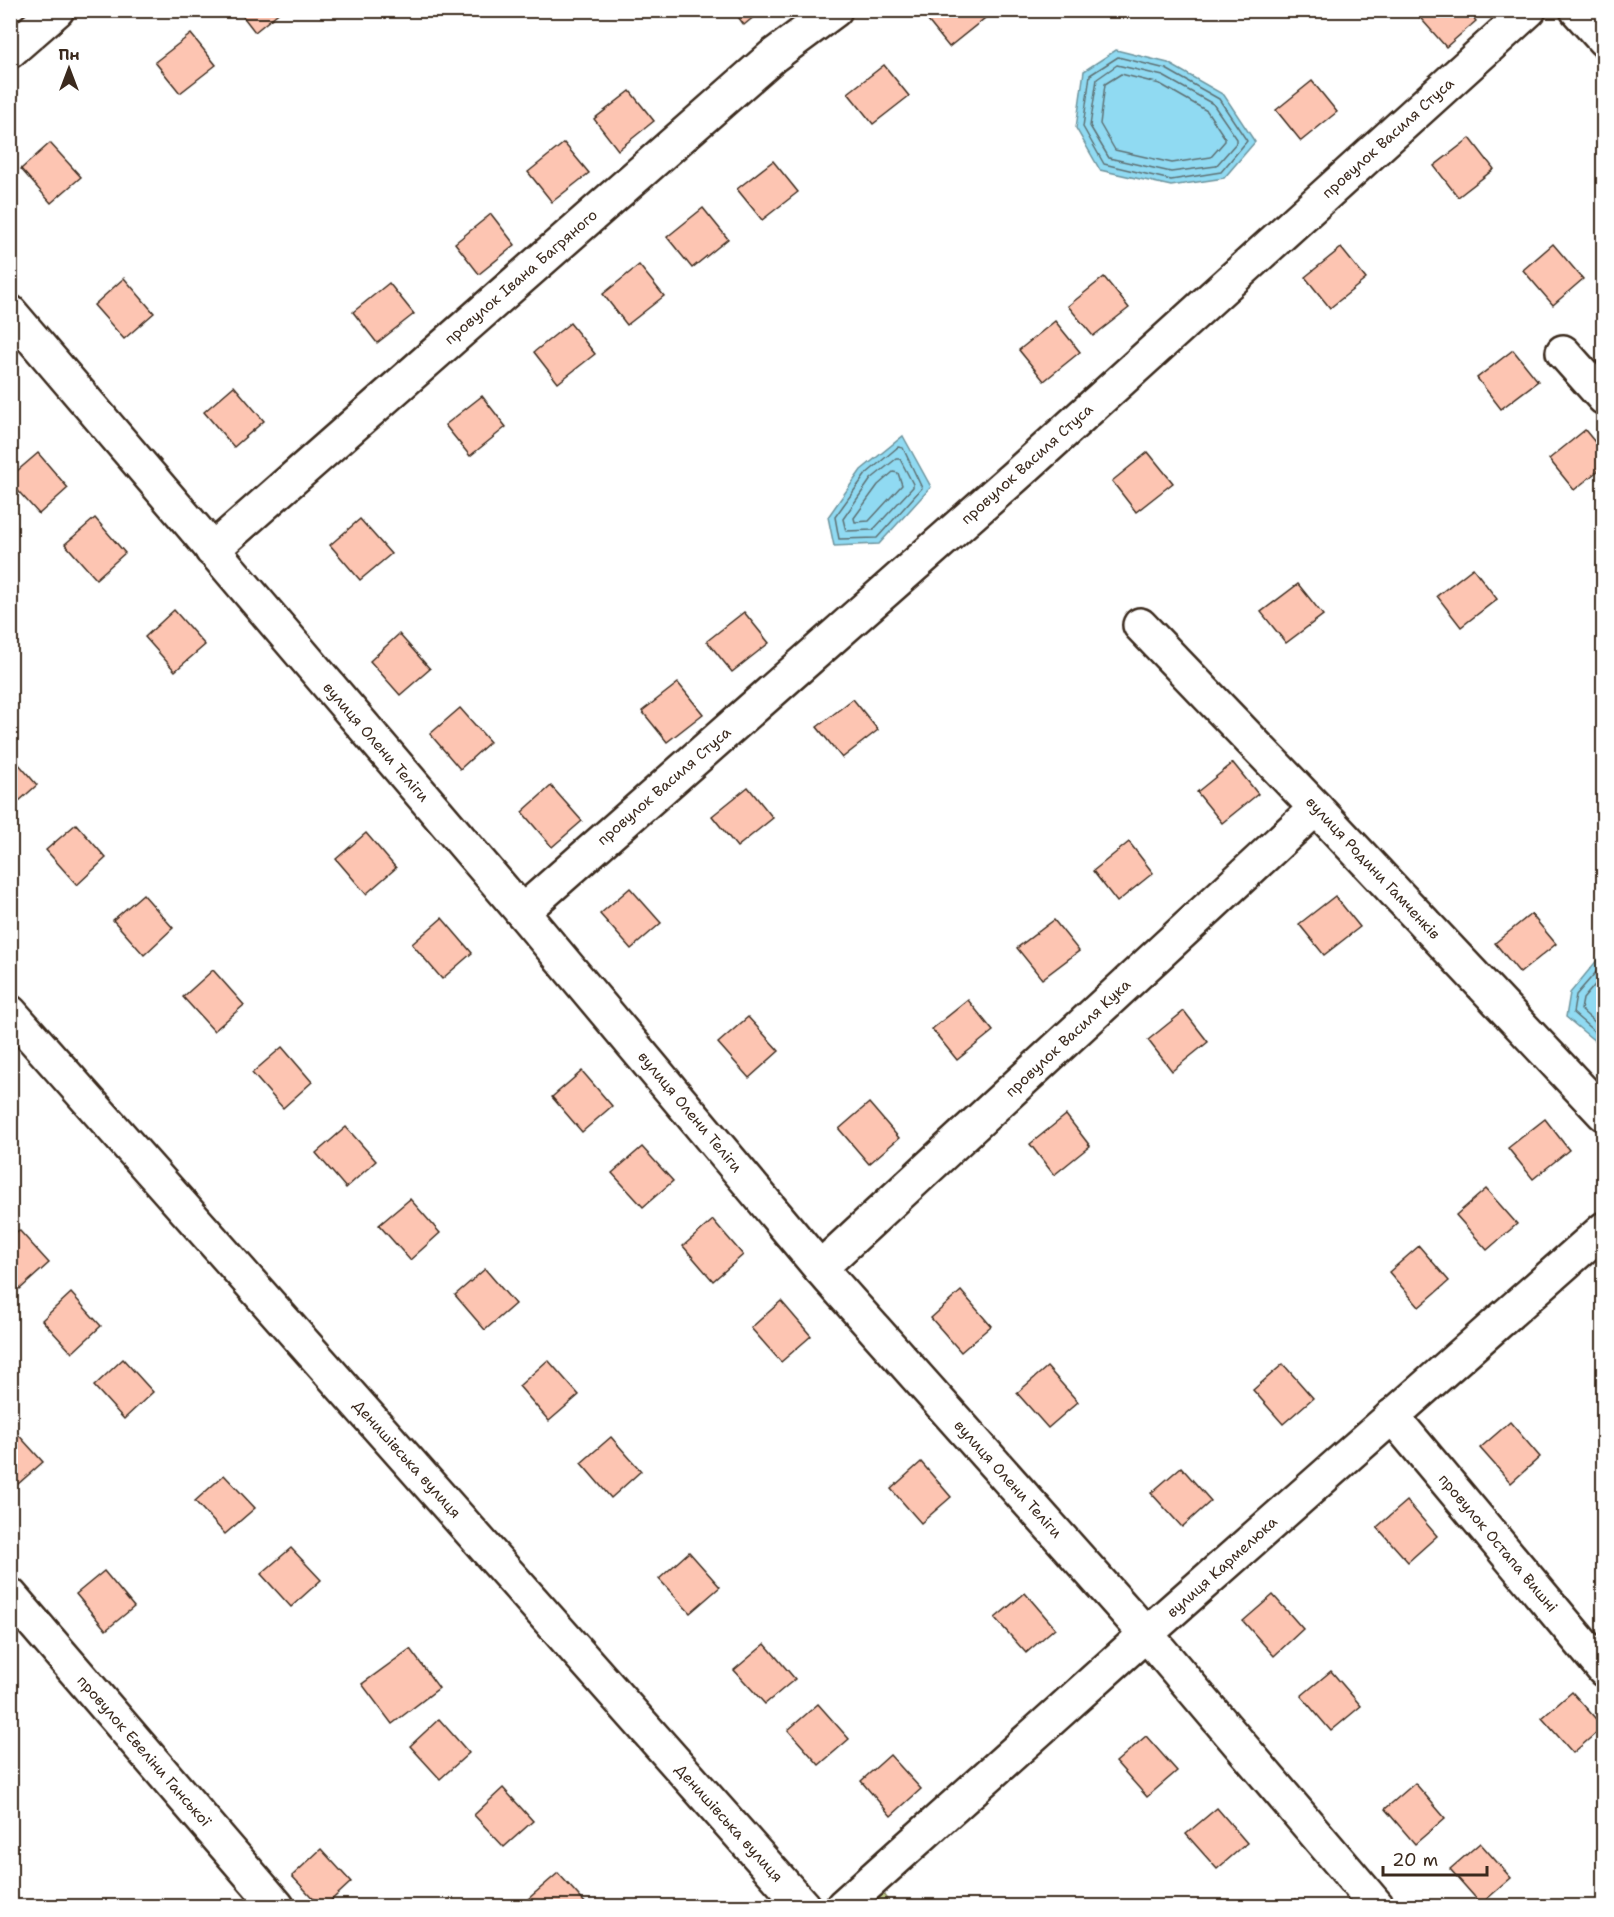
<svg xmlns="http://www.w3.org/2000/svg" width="1614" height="1917" font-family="'Shantell Sans',sans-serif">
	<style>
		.green { fill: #d5e89c; stroke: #88895d; stroke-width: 1.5 }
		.water { fill: #90daf2; stroke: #6e949d; stroke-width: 1.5 }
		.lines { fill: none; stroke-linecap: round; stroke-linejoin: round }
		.shore { stroke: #5d7073; stroke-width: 1.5 }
		.building { fill: #fdc5b2; stroke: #3b2a1e; stroke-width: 1.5 }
		.minor-casing { stroke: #3b2a1e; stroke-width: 38 }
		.minor { stroke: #fff; stroke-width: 33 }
		.labels { text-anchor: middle; stroke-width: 5; stroke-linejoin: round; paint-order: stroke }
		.street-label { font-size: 15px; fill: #3b2a1e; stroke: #fff }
	</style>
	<rect width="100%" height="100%" fill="#fff"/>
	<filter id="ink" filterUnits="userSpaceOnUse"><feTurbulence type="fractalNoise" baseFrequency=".0167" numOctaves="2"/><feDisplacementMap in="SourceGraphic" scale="12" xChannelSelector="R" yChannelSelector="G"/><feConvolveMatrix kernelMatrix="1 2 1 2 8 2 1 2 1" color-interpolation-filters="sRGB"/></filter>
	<g filter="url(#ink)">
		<polygon class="green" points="872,1880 892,1906 843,1906"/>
		<g class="water">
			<polygon points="1116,50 1168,63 1224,95 1255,142 1224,178 1171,186 1100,170 1076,128 1084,71"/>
			<polygon points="903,436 931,487 879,544 834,546 828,517 861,470"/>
			<polygon points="1603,953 1603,1048 1566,1017 1570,993"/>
		</g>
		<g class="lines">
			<g class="shore">
				<polygon points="1118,57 1166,69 1219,99 1247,141 1221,172 1171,180 1104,164 1083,127 1090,75"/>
				<polygon points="1117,65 1163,76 1213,104 1237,139 1237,142 1216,166 1171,172 1109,158 1090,126 1097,79"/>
				<polygon points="1121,74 1160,84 1207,111 1225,138 1225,141 1211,157 1172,163 1115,150 1100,124 1105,84"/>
				<polygon points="898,447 903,448 922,488 877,538 839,539 835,517 866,474"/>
				<polygon points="896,459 900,459 913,484 913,487 873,530 846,531 843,519 871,479"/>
				<polygon points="893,472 898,473 902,485 869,521 855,522 854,518 878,485"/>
				<polyline points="1604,963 1576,995 1573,1013 1604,1040"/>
				<polyline points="1604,974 1583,999 1581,1010 1604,1030"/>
			</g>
		</g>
		<g class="building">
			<polygon points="238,10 282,10 255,32"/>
			<polygon points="733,10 762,10 744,25"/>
			<polygon points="931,10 979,10 985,18 949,47 924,16"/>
			<polygon points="1417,10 1467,10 1476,21 1446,47 1415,12"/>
			<polygon points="191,34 216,65 180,93 155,62"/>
			<polygon points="884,65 909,96 873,124 848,93"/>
			<polygon points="1312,81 1337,112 1301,141 1276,110"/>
			<polygon points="630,91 654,121 618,150 594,119"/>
			<polygon points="1470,138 1494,169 1458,197 1434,166"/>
			<polygon points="50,143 81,177 51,203 21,169"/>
			<polygon points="564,143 589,173 552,202 528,172"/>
			<polygon points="773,161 798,192 762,220 737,189"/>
			<polygon points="703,208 728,239 692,268 667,237"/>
			<polygon points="491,214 515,245 479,274 455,243"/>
			<polygon points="1553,244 1583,279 1553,305 1523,270"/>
			<polygon points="1341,248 1366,279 1330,308 1305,277"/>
			<polygon points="639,265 664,296 627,325 603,294"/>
			<polygon points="1104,277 1129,308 1093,336 1068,306"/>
			<polygon points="124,278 154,313 124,339 94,305"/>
			<polygon points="389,283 414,314 377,343 353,312"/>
			<polygon points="1055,321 1080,352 1044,381 1019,350"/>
			<polygon points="570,323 595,354 558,383 534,352"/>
			<polygon points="1513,350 1538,381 1501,409 1477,378"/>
			<polygon points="234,386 264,421 234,447 204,412"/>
			<polygon points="482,396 506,427 470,456 445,425"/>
			<polygon points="1585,430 1604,453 1604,466 1574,490 1549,459"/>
			<polygon points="1148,452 1173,483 1136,512 1112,481"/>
			<polygon points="38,453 68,488 39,514 10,482 10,477"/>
			<polygon points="95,518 125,553 96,579 65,544"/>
			<polygon points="360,519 391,554 360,580 330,545"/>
			<polygon points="1473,568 1497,599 1461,627 1437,596"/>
			<polygon points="1298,584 1323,615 1286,643 1261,612"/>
			<polygon points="174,610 205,645 175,671 145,637"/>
			<polygon points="744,612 769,643 732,672 707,641"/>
			<polygon points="399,634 430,669 400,695 370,661"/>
			<polygon points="678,683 703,714 667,742 642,711"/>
			<polygon points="853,699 878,730 842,758 817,727"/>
			<polygon points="460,708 490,742 460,769 430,734"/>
			<polygon points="10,754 37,785 10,809"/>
			<polygon points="1233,763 1258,794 1222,823 1197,792"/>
			<polygon points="551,786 582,821 552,847 522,812"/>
			<polygon points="748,787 773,818 737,847 712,816"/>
			<polygon points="76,824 106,858 77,885 46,850"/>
			<polygon points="366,833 396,868 366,894 336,859"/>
			<polygon points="1129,842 1153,873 1117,902 1093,871"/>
			<polygon points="630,888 661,923 631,949 600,914"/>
			<polygon points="143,894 173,928 144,955 113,920"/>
			<polygon points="1335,896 1360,927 1324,955 1299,924"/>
			<polygon points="1531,914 1556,944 1520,973 1495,943"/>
			<polygon points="442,918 472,953 442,979 412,944"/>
			<polygon points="1054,920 1079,951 1042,979 1017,948"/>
			<polygon points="213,970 244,1005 214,1031 183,997"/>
			<polygon points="968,1000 993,1031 957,1060 932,1029"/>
			<polygon points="1184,1011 1208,1042 1172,1071 1148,1040"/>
			<polygon points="748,1017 779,1051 749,1078 718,1043"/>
			<polygon points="282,1047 312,1082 283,1108 252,1073"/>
			<polygon points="582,1071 612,1106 582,1132 552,1097"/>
			<polygon points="869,1103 899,1138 869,1164 839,1129"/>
			<polygon points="1066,1115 1090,1146 1054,1175 1030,1144"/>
			<polygon points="1545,1119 1569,1150 1533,1179 1508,1148"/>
			<polygon points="346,1127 376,1161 346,1188 316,1153"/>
			<polygon points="642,1147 673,1181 643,1207 612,1173"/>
			<polygon points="1486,1189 1517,1224 1487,1250 1456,1215"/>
			<polygon points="410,1199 440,1233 410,1260 379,1225"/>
			<polygon points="713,1220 743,1255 713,1281 683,1246"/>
			<polygon points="19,1230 49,1263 20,1289 10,1279 10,1238"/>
			<polygon points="1419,1246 1449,1281 1419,1307 1389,1272"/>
			<polygon points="485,1269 515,1304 485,1330 455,1295"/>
			<polygon points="961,1291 991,1326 961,1352 931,1318"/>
			<polygon points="71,1293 101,1326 72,1353 42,1320"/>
			<polygon points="781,1301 811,1336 781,1362 751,1328"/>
			<polygon points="123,1359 153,1392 124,1419 94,1386"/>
			<polygon points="548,1360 579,1395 549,1421 519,1386"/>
			<polygon points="1283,1364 1313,1398 1283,1424 1253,1390"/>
			<polygon points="1047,1367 1078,1402 1048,1428 1017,1393"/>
			<polygon points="1510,1422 1540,1457 1511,1483 1480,1448"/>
			<polygon points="14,1430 43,1462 10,1491 10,1433"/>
			<polygon points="611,1437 641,1471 611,1498 581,1463"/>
			<polygon points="921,1462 951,1497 921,1523 891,1489"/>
			<polygon points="1181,1467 1211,1501 1182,1527 1151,1493"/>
			<polygon points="224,1475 255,1508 225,1534 195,1501"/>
			<polygon points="1407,1501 1437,1536 1408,1562 1377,1527"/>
			<polygon points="291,1548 321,1580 291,1607 261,1574"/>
			<polygon points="689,1552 720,1587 690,1613 659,1579"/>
			<polygon points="104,1571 134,1607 106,1630 76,1594"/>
			<polygon points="1025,1593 1055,1628 1026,1653 995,1618"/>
			<polygon points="1273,1595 1303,1629 1274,1656 1243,1621"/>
			<polygon points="765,1644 795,1679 765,1704 734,1670"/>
			<polygon points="410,1649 439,1688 392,1724 362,1684"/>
			<polygon points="1331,1671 1361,1706 1331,1731 1301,1696"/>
			<polygon points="1572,1692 1603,1727 1573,1753 1542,1718"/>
			<polygon points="818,1704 849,1739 819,1765 788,1730"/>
			<polygon points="439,1719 469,1753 440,1779 410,1746"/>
			<polygon points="1146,1736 1177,1771 1147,1797 1116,1762"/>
			<polygon points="890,1755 921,1789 891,1816 861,1781"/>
			<polygon points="1415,1783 1445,1818 1415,1844 1385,1809"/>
			<polygon points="503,1788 533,1821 504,1847 474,1815"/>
			<polygon points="1217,1808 1247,1843 1217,1869 1186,1834"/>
			<polygon points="1480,1843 1511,1878 1481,1904 1450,1869"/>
			<polygon points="321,1849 351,1882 325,1906 320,1906 292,1876"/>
			<polygon points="558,1873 587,1905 586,1906 535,1906 528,1899"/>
			<polygon points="1296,1899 1303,1906 1287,1906"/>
		</g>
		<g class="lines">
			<defs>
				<g id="minor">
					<polyline points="1577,10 1604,40"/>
					<polyline points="10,51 57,10"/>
					<polyline points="10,312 522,912 820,1268 1146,1634 1377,1906"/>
					<polyline points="1563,352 1604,398"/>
					<polyline points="212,550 773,56 835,10"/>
					<polyline points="1140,625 1316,808 1604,1114"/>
					<polyline points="522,912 1021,471 1529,10"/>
					<polyline points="10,1012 803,1906"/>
					<polyline points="820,1268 1316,808"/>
					<polyline points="1392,1416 1604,1670"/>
					<polyline points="10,1595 277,1906"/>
					<polyline points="843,1906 1146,1634 1604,1229"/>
				</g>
			</defs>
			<use href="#minor" class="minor-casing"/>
			<use href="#minor" class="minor"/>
		</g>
	</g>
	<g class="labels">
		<g class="street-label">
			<text transform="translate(1388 138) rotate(-42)" y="5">провулок Василя Стуса</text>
			<text transform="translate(521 277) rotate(-41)" y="5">провулок Івана Багряного</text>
			<text transform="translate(1027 464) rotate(-42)" y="5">провулок Василя Стуса</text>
			<text transform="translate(376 742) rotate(49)" y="5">вулиця Олени Теліги</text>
			<text transform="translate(664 786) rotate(-41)" y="5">провулок Василя Стуса</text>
			<text transform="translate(1373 868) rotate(47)" y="5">вулиця Родини Гамченків</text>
			<text transform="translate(1068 1038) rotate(-43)" y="5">провулок Василя Кука</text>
			<text transform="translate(690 1112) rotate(50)" y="5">вулиця Олени Теліги</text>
			<text transform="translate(407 1459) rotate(48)" y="5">Денишівська вулиця</text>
			<text transform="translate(1008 1479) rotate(48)" y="5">вулиця Олени Теліги</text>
			<text transform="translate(1498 1543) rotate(50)" y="5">провулок Остапа Вишні</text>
			<text transform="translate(1222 1567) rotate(-42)" y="5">вулиця Кармелюка</text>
			<text transform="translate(144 1751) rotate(49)" y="5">провулок Евеліни Ганської</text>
			<text transform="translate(729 1823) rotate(48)" y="5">Денишівська вулиця</text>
		</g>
	</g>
	<rect width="1614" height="1917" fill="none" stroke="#fff" stroke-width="36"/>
	<rect x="18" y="18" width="1578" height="1881" fill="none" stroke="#3b2a1e" stroke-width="2" filter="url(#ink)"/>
	<g transform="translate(69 69)" stroke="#ffffff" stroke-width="4.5" paint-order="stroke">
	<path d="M0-4.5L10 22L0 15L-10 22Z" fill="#3b2a1e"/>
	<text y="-9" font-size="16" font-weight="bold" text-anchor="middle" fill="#3b2a1e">Пн</text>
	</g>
	<path d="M1383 1866v9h104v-9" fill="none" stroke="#3b2a1e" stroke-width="3"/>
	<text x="1392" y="1866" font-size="18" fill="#3b2a1e" stroke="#ffffff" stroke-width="4.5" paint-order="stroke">20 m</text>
</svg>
